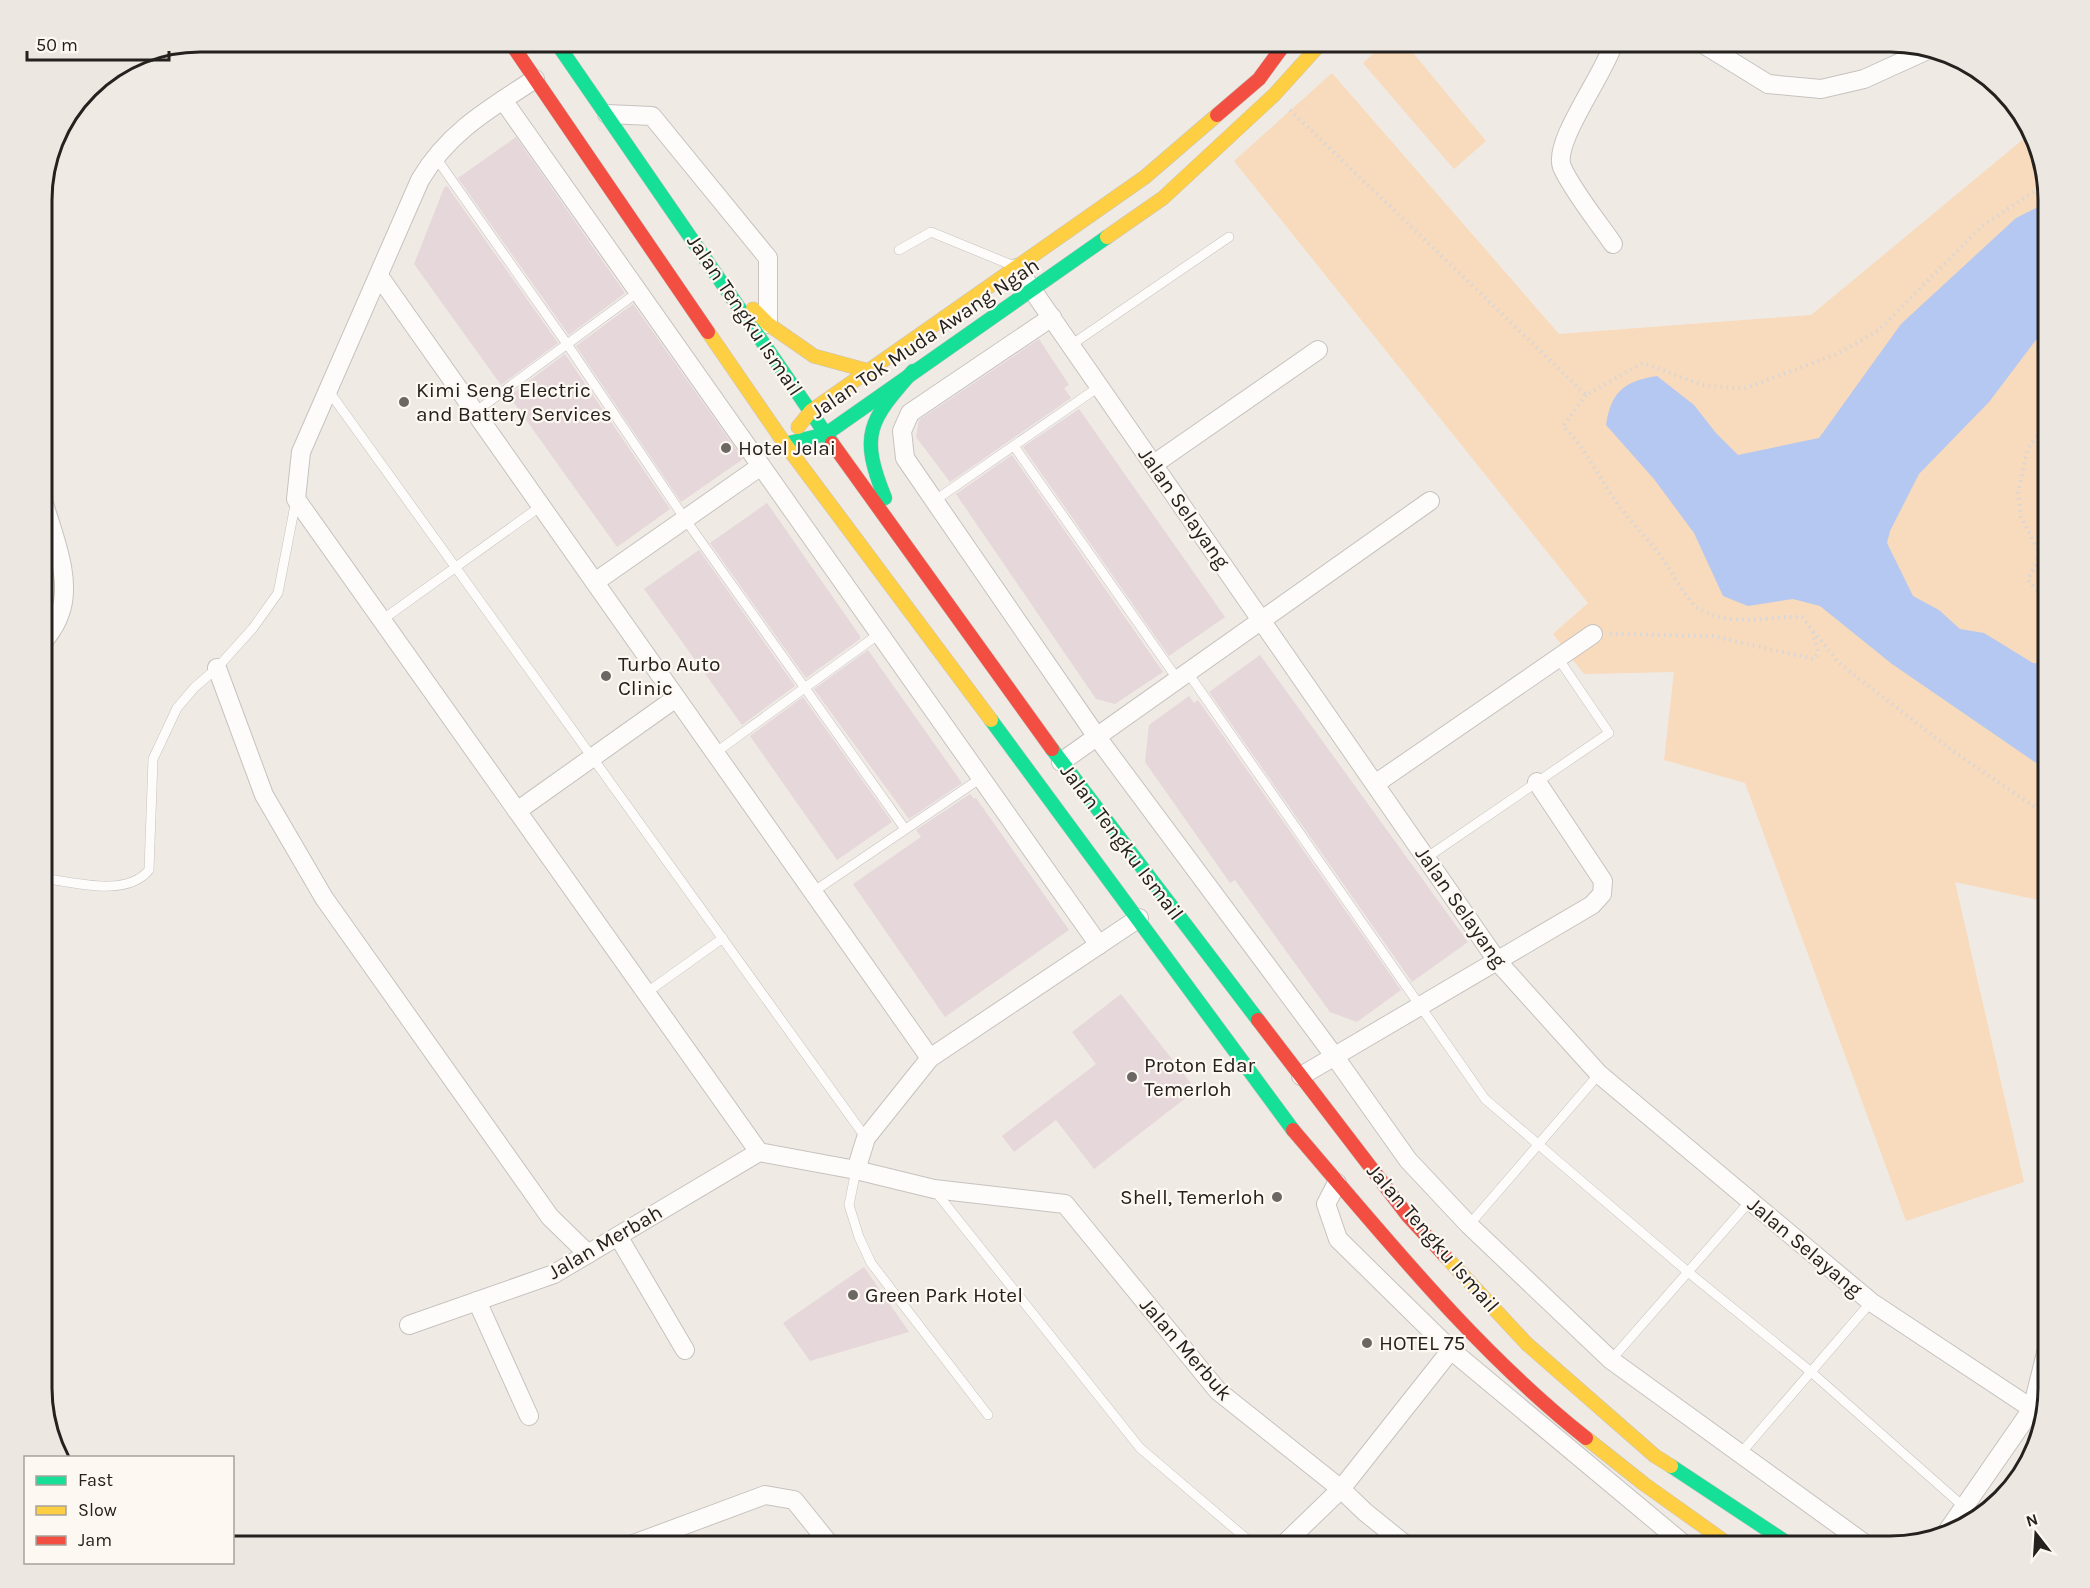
<svg xmlns="http://www.w3.org/2000/svg" width="2090" height="1588" font-family="Karla,sans-serif">
	<style>
		.green { fill: #f8dabc }
		.water { fill: #b4c8f2 }
		.building { fill: #e5d7da }
		.lines { fill: none; stroke-linecap: round; stroke-linejoin: round }
		.lane-casing { stroke: #c6c2be; stroke-width: 10 }
		.street-casing { stroke: #c6c2be; stroke-width: 20 }
		.fast-casing { stroke: #c6c2be; stroke-width: 15 }
		.slow-casing { stroke: #c6c2be; stroke-width: 15 }
		.jam-casing { stroke: #c6c2be; stroke-width: 15 }
		.path { stroke: #d8d6d6; stroke-width: 4; stroke-dasharray: 1.5 4.5; stroke-linecap: butt }
		.lane { stroke: #fdfcfb; stroke-width: 9 }
		.street { stroke: #fdfcfb; stroke-width: 18 }
		.fast { stroke: #16e098; stroke-width: 14 }
		.slow { stroke: #ffcf43; stroke-width: 14 }
		.jam { stroke: #f24e42; stroke-width: 14 }
		.poi-dot { fill: #6c6763; stroke: #fef8f2; stroke-width: 2 }
		.labels { text-anchor: middle; stroke-width: 4.5; stroke-linejoin: round; paint-order: stroke }
		.street-label { font-size: 21px; fill: #25211e; stroke: #fef8f2 }
		.poi-label { font-size: 21px; fill: #25211e; stroke: #fef8f2; text-anchor: start }
		.rim { fill: none; stroke: #25211e; stroke-width: 3 }
	</style>
	<rect width="100%" height="100%" fill="#f0eae4"/>
	<g class="green">
		<polygon points="1386,42 1404,42 1486,141 1454,169 1363,63"/>
		<polygon points="1332,73 1559,334 1811,315 2032,132 2048,200 2048,902 1955,882 2024,1182 1906,1221 1745,783 1664,760 1674,672 1584,674 1553,634 1588,603 1234,161"/>
	</g>
	<path class="water" d="M 2048,202 L 2048,324 L 1989,402 L 1919,474 L 1890,531 L 1887,543 L 1913,596 L 1939,610 L 1960,629 L 1984,633 L 2033,663 L 2048,664 L 2048,771 L 1892,664 L 1820,606 L 1793,599 L 1748,606 L 1723,596 L 1694,533 L 1654,479 L 1606,425 C 1611,392 1624,381 1657,376 L 1694,405 L 1716,433 L 1738,455 L 1819,438 L 1901,324 L 2016,218 Z"/>
	<g class="building">
		<polygon points="516,137 625,293 569,335 458,178"/>
		<polygon points="447,186 558,343 501,385 414,264 444,188"/>
		<polygon points="633,304 743,459 681,502 576,346"/>
		<polygon points="1039,339 1069,385 1064,388 1071,398 950,482 916,437 919,420"/>
		<polygon points="565,354 670,509 617,547 509,396"/>
		<polygon points="1079,409 1225,617 1169,656 1023,447"/>
		<polygon points="1012,455 1163,672 1115,704 1096,699 956,494"/>
		<polygon points="767,503 860,636 860,639 806,678 710,543"/>
		<polygon points="699,550 795,686 742,725 644,589"/>
		<polygon points="868,650 962,783 909,819 814,689"/>
		<polygon points="1260,655 1468,942 1412,982 1209,692"/>
		<polygon points="1189,696 1194,703 1198,700 1401,990 1357,1022 1330,1012 1235,880 1230,883 1145,762 1149,725"/>
		<polygon points="803,697 892,822 837,860 750,736"/>
		<polygon points="970,794 974,799 976,798 1069,930 945,1017 853,884 921,837 916,830"/>
		<polygon points="1121,994 1196,1090 1094,1169 1056,1120 1014,1152 1002,1136 1096,1064 1072,1032"/>
		<polygon points="864,1267 909,1332 810,1361 783,1323"/>
	</g>
	<g class="lines">
		<defs>
			<g id="lane">
				<polyline points="434,155 567,344 685,519 905,829"/>
				<polyline points="899,250 931,232 1014,266"/>
				<polyline points="1071,345 1229,237"/>
				<polyline points="328,390 866,1138"/>
				<polyline points="475,412 638,292"/>
				<polyline points="1014,446 1178,680"/>
				<polyline points="934,501 1100,386"/>
				<polyline points="382,620 541,506"/>
				<polyline points="1188,673 1485,1099 1688,1272 1810,1371 1964,1507 1978,1514"/>
				<polyline points="715,753 879,634"/>
				<polyline points="1426,858 1609,733 1558,658"/>
				<path d="M 42,878 C 74,882 126,898 149,870 L 153,759 L 177,708 L 195,687 L 217,668 L 253,628 L 278,593 L 296,500"/>
				<polyline points="813,892 981,778"/>
				<polyline points="646,993 723,938"/>
				<polyline points="856,1170 849,1205 859,1237 871,1263 988,1415"/>
				<polyline points="935,1191 1140,1448 1255,1546"/>
				<polyline points="1469,1225 1599,1074"/>
				<polyline points="1611,1360 1750,1201"/>
				<polyline points="1741,1453 1871,1302"/>
			</g>
			<g id="street">
				<polyline points="1700,42 1768,84 1821,89 1864,79 1930,49"/>
				<path d="M 535,79 C 489,109 448,132 420,180 L 301,452 L 296,499 L 759,1152 L 856,1170 L 934,1189 L 1065,1204 L 1218,1391 L 1341,1489 L 1365,1512 L 1407,1546"/>
				<polyline points="503,100 1099,945"/>
				<polyline points="607,114 652,116 768,258 768,324"/>
				<path d="M 1613,244 C 1598,222 1572,190 1562,167 C 1552,142 1606,72 1614,42"/>
				<polyline points="1017,268 1498,962 1599,1074 1871,1302 2043,1416"/>
				<polyline points="379,276 930,1058"/>
				<polyline points="1052,317 910,413 902,431 905,458 1097,737 1335,1057 1408,1160 1469,1225 1611,1360 1868,1546"/>
				<polyline points="1154,464 1318,350"/>
				<polyline points="595,582 761,466"/>
				<path d="M 42,644 C 48,635 56,626 59,616 C 74,580 52,533 42,497"/>
				<polyline points="217,668 264,795 324,898 550,1217 588,1254"/>
				<polyline points="1061,762 1430,501"/>
				<polyline points="1375,784 1593,634"/>
				<polyline points="517,811 676,698"/>
				<polyline points="1301,1076 1592,905 1602,894 1603,881 1537,782"/>
				<polyline points="856,1170 866,1138 930,1058 1139,918"/>
				<polyline points="1337,1183 1326,1204 1338,1239 1451,1350 1686,1546"/>
				<polyline points="618,1236 685,1350"/>
				<polyline points="477,1301 529,1416"/>
				<polyline points="409,1325 554,1274 759,1152"/>
				<polyline points="1946,1533 2032,1409 2048,1345"/>
				<polyline points="628,1546 765,1495 794,1500 831,1546"/>
				<polyline points="1282,1546 1341,1489 1451,1350"/>
			</g>
			<g id="fast">
				<polyline points="556,42 832,443"/>
				<polyline points="785,444 826,434 1107,237"/>
				<path d="M 885,498 C 859,434 869,421 913,371"/>
				<polyline points="991,720 1293,1130"/>
				<polyline points="1052,749 1258,1020"/>
				<polyline points="1671,1466 1792,1546"/>
			</g>
			<g id="slow">
				<polyline points="1107,237 1163,198 1274,95 1322,42"/>
				<polyline points="753,309 768,324 814,356 869,371"/>
				<polyline points="708,332 785,444 991,720"/>
				<polyline points="798,427 811,411 1145,177 1217,115"/>
				<polyline points="1446,1257 1527,1344 1655,1456 1671,1466"/>
				<polyline points="1586,1438 1644,1484 1731,1546"/>
			</g>
			<g id="jam">
				<polyline points="510,42 708,332"/>
				<polyline points="1217,115 1259,79 1286,42"/>
				<polyline points="832,443 1052,749"/>
				<polyline points="1258,1020 1408,1216 1446,1257"/>
				<path d="M 1293,1130 C 1385,1237 1475,1350 1586,1438"/>
			</g>
		</defs>
		<use href="#lane" class="lane-casing"/>
		<use href="#street" class="street-casing"/>
		<use href="#fast" class="fast-casing"/>
		<use href="#slow" class="slow-casing"/>
		<use href="#jam" class="jam-casing"/>
		<g class="path">
			<polyline points="1290,110 1586,395 1643,363 1702,385 1743,389 1837,354 1879,330 1982,226 2044,185"/>
			<path d="M 1586,395 L 1563,426 C 1585,447 1596,473 1613,497 C 1628,520 1649,539 1664,561 C 1672,572 1689,604 1699,609 C 1734,628 1766,616 1802,617 L 1839,663 L 1954,752 L 2048,816"/>
			<polyline points="2048,422 2028,448 2018,492 2021,517 2040,554 2028,580 2048,604"/>
			<polyline points="2040,554 2048,559"/>
			<polyline points="1610,634 1712,636 1814,659 1818,653 1813,632"/>
		</g>
		<use href="#lane" class="lane"/>
		<use href="#street" class="street"/>
		<use href="#fast" class="fast"/>
		<use href="#slow" class="slow"/>
		<use href="#jam" class="jam"/>
	</g>
	<g class="poi-dot">
		<circle cx="404" cy="402" r="6"/>
		<circle cx="726" cy="448" r="6"/>
		<circle cx="606" cy="676" r="6"/>
		<circle cx="1132" cy="1077" r="6"/>
		<circle cx="1277" cy="1197" r="6"/>
		<circle cx="853" cy="1295" r="6"/>
		<circle cx="1367" cy="1343" r="6"/>
	</g>
	<g class="labels">
		<g class="street-label">
			<text transform="translate(745 315) rotate(56)" y="7">Jalan Tengku Ismail</text>
			<text transform="translate(925 338) rotate(-34)" y="7">Jalan Tok Muda Awang Ngah</text>
			<text transform="translate(1184 508) rotate(55)" y="7">Jalan Selayang</text>
			<text transform="translate(1122 842) rotate(53)" y="7">Jalan Tengku Ismail</text>
			<text transform="translate(1461 907) rotate(55)" y="7">Jalan Selayang</text>
			<text transform="translate(1433 1238) rotate(49)" y="7">Jalan Tengku Ismail</text>
			<text transform="translate(605 1242) rotate(-30)" y="7">Jalan Merbah</text>
			<text transform="translate(1805 1247) rotate(40)" y="7">Jalan Selayang</text>
			<text transform="translate(1186 1349) rotate(49)" y="7">Jalan Merbuk</text>
		</g>
		<g class="poi-label">
			<text x="416" y="397">Kimi Seng Electric<tspan x="416" dy="24">and Battery Services</tspan></text>
			<text x="738" y="455">Hotel Jelai</text>
			<text x="618" y="671">Turbo Auto<tspan x="618" dy="24">Clinic</tspan></text>
			<text x="1144" y="1072">Proton Edar<tspan x="1144" dy="24">Temerloh</tspan></text>
			<text x="1265" y="1204" text-anchor="end">Shell, Temerloh</text>
			<text x="865" y="1302">Green Park Hotel</text>
			<text x="1379" y="1350">HOTEL 75</text>
		</g>
	</g>
	<path d="M0 0H2090V1588H0ZM200 52H1890A148 148 0 0 1 2038 200V1388A148 148 0 0 1 1890 1536H200A148 148 0 0 1 52 1388V200A148 148 0 0 1 200 52Z" fill="#ede7e1" fill-rule="evenodd"/>
	<path class="rim" d="M200 52H1890A148 148 0 0 1 2038 200V1388A148 148 0 0 1 1890 1536H200A148 148 0 0 1 52 1388V200A148 148 0 0 1 200 52Z"/>
	<rect x="24" y="1456" width="210" height="108" fill="#fef8f2" stroke="#a7a29d" stroke-width="1.5"/>
	<rect x="36" y="1476" width="30" height="9" fill="#16e098" stroke="#a7a29d" stroke-width="1.5"/>
	<text x="78" y="1486" font-size="18" fill="#25211e">Fast</text>
	<rect x="36" y="1506" width="30" height="9" fill="#ffcf43" stroke="#a7a29d" stroke-width="1.5"/>
	<text x="78" y="1516" font-size="18" fill="#25211e">Slow</text>
	<rect x="36" y="1536" width="30" height="9" fill="#f24e42" stroke="#a7a29d" stroke-width="1.5"/>
	<text x="78" y="1546" font-size="18" fill="#25211e">Jam</text>
	<g transform="translate(2036 1534) rotate(343)" stroke="#fef8f2" stroke-width="4.5" paint-order="stroke">
	<path d="M0-4.5L10 22L0 15L-10 22Z" fill="#25211e"/>
	<text y="-9" font-size="16" font-weight="bold" text-anchor="middle" fill="#25211e">N</text>
	</g>
	<path d="M27 51v9h142v-9" fill="none" stroke="#25211e" stroke-width="3"/>
	<text x="36" y="51" font-size="18" fill="#25211e" stroke="#fef8f2" stroke-width="4.5" paint-order="stroke">50 m</text>
</svg>
